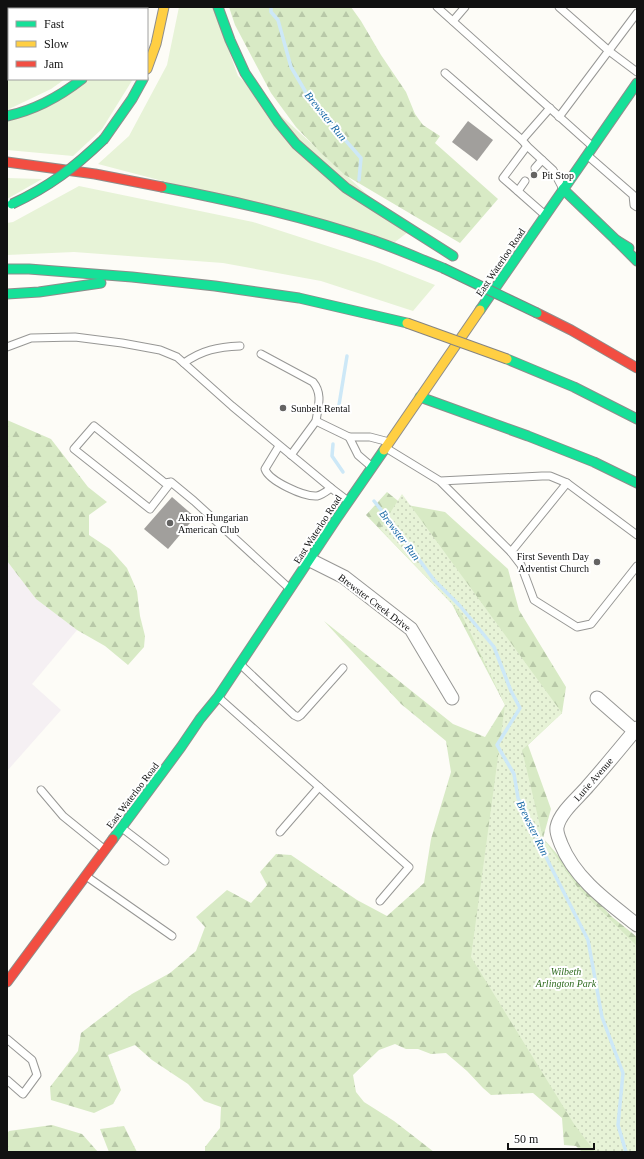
<svg xmlns="http://www.w3.org/2000/svg" width="644" height="1159" font-family="'Times New Roman',serif">
	<style>
		.industrial { fill: #f5f0f3 }
		.grass { fill: #e7f3d7 }
		.forest { fill: url(#forest-firs) }
		.park { fill: url(#park-dots) }
		.lines { fill: none; stroke-linecap: round; stroke-linejoin: round }
		.stream { stroke: #cde8f7; stroke-width: 3.5 }
		.building { fill: #a19f9c }
		.lane-casing { stroke: #979795; stroke-width: 9 }
		.street-casing { stroke: #979795; stroke-width: 15 }
		.fast-casing { stroke: #8e8d8b; stroke-width: 11 }
		.slow-casing { stroke: #8e8d8b; stroke-width: 11 }
		.jam-casing { stroke: #8e8d8b; stroke-width: 11 }
		.lane { stroke: #fffffe; stroke-width: 7 }
		.street { stroke: #fffffe; stroke-width: 13 }
		.fast { stroke: #16e098; stroke-width: 9 }
		.slow { stroke: #ffcf43; stroke-width: 9 }
		.jam { stroke: #f24e42; stroke-width: 9 }
		.fast-bridge-casing { stroke: #858482; stroke-width: 11; stroke-linecap: butt }
		.slow-bridge-casing { stroke: #858482; stroke-width: 11; stroke-linecap: butt }
		.fast-bridge { stroke: #16e098; stroke-width: 9 }
		.slow-bridge { stroke: #ffcf43; stroke-width: 9 }
		.poi-dot { fill: #646362; stroke: #fff; stroke-width: 1.5 }
		.labels { text-anchor: middle; stroke-width: 4; stroke-linejoin: round; paint-order: stroke }
		.poi-label { font-size: 10px; fill: #111; stroke: #fff; text-anchor: start }
		.street-label { font-size: 10px; fill: #111; stroke: #fff }
		.park-label { font-size: 10px; font-style: italic; fill: #2f6b1f; stroke: #fff }
		.water-label { font-size: 11px; font-style: italic; fill: #1768a6; stroke: #fff }
	</style>
	<defs>
		<pattern id="forest-firs" width="22" height="20" patternUnits="userSpaceOnUse"><rect width="22" height="20" fill="#d8eac5"/><path d="M5 1l3.5 6h-7zM16 11l3.5 6h-7z" fill="#b8c8a8"/></pattern>
		<pattern id="park-dots" width="8" height="8" patternUnits="userSpaceOnUse"><rect width="8" height="8" fill="#e7f3d7"/><path d="M2 2h.1M6 6h.1" fill="none" stroke="#c5cfb8" stroke-width="1.8" stroke-linecap="round"/></pattern>
	</defs>
	<rect width="100%" height="100%" fill="#fdfcf7"/>
	<polygon class="industrial" points="7,561 36,599 77,630 32,684 61,710 7,771"/>
	<g class="grass">
		<polygon points="7,7 111,7 110,9 9,9 9,79 65,79 51,89 7,110"/>
		<polygon points="179,7 213,7 238,76 408,232 395,242 98,164 129,136 167,65"/>
		<polygon points="89,79 133,79 102,129 73,156 7,150 7,122"/>
		<polygon points="7,178 42,179 7,199"/>
		<polygon points="79,186 253,222 377,262 435,285 413,311 321,281 223,263 74,252 7,255 7,223 13,222"/>
	</g>
	<g class="forest">
		<polygon points="229,7 351,7 361,21 381,55 406,92 415,114 423,125 440,136 435,143 498,199 460,243 345,175 320,152 296,127 271,93 235,25"/>
		<polygon points="7,420 51,439 88,487 107,502 89,515 89,535 110,549 127,568 137,591 140,616 145,636 144,647 128,665 105,646 77,630 36,599 7,561"/>
		<polygon points="387,492 402,504 445,512 508,569 519,610 566,687 562,713 528,745 551,809 543,838 611,916 637,937 637,1152 582,1152 576,1146 564,1145 562,1118 533,1093 491,1095 483,1088 467,1071 446,1053 431,1054 418,1049 406,1049 395,1044 379,1050 353,1075 356,1092 364,1102 394,1121 434,1152 205,1152 205,1147 220,1128 221,1107 204,1101 188,1084 152,1060 135,1045 108,1055 121,1090 113,1104 94,1113 51,1100 50,1087 78,1051 81,1033 132,994 170,973 196,951 205,927 196,917 227,890 251,903 267,885 260,872 276,854 291,855 357,900 387,916 424,883 431,839 451,772 446,741 401,704 324,621 453,724 485,737 505,705 452,604 366,515"/>
		<polygon points="52,1125 82,1134 98,1152 7,1152 7,1134 9,1131"/>
		<polygon points="124,1126 137,1152 109,1152 100,1129"/>
	</g>
	<polygon class="park" points="402,494 562,713 522,750 543,838 578,888 637,946 637,1152 595,1152 574,1124 471,957 505,705 461,613 380,529"/>
	<g class="lines">
		<g class="stream">
			<polyline points="271,7 271,12 278,20 291,67 311,101 361,158 359,180"/>
			<polyline points="338,411 347,356"/>
			<polyline points="333,444 332,456 343,472"/>
			<polyline points="374,501 402,536 434,580 460,606 494,647 511,691 520,708 497,745 514,774 518,798 550,865 588,940 602,1017 623,1073 618,1125 626,1152"/>
		</g>
	</g>
	<g class="building">
		<polygon points="468,121 493,140 477,161 452,142"/>
		<polygon points="172,497 195,517 168,549 144,529"/>
	</g>
	<g class="lines">
		<defs>
			<g id="lane">
				<polyline points="437,7 592,146"/>
				<polyline points="559,7 609,51 637,72"/>
				<polyline points="453,21 465,7"/>
				<polyline points="445,73 522,140"/>
				<polyline points="550,108 522,140 527,146 553,170 562,187"/>
				<polyline points="559,117 637,13"/>
				<polyline points="527,146 503,178 545,215"/>
				<polyline points="587,155 633,195 634,205 637,207"/>
				<polyline points="535,168 542,160"/>
				<polyline points="518,191 525,181"/>
				<polyline points="7,347 31,338 75,337 122,343 160,350 177,357 232,406 331,488 348,501"/>
				<path d="M 261,354 L 313,382 C 323,394 318,407 316,421"/>
				<path d="M 184,363 C 202,350 218,347 240,346"/>
				<path d="M 279,446 L 265,469 C 269,481 304,497 317,496 C 322,495 327,491 331,488"/>
				<polyline points="386,448 440,481 511,552 567,483 550,476 542,476 440,481"/>
				<polyline points="291,455 316,421 349,437"/>
				<polyline points="372,467 358,455 349,437 370,437 389,442"/>
				<polyline points="171,482 150,509 74,449 94,426 165,483 171,482 194,501 290,589"/>
				<polyline points="567,483 637,535"/>
				<polyline points="511,552 521,565 534,600 577,627 591,624 637,566"/>
				<polyline points="240,664 294,715 298,717 301,715 343,668"/>
				<polyline points="218,697 409,867 380,901"/>
				<polyline points="41,790 63,816 105,850"/>
				<polyline points="122,828 165,861"/>
				<polyline points="280,832 319,787"/>
				<polyline points="86,876 172,936"/>
				<polyline points="7,1039 32,1060 37,1075 23,1094 7,1080"/>
			</g>
			<g id="street">
				<polyline points="310,560 344,577 411,629 452,698"/>
				<polyline points="597,698 637,733"/>
				<path d="M 637,728 C 621,747 605,767 588,786 C 579,797 560,812 557,827 C 556,833 559,838 561,844 C 575,879 608,902 637,925"/>
			</g>
			<g id="fast">
				<polyline points="218,7 230,40 245,73 278,122 296,144 346,188 453,256"/>
				<polyline points="121,9 122,7"/>
				<path d="M 7,116 C 35,110 59,97 82,79"/>
				<polyline points="104,139 132,99 143,79"/>
				<path d="M 162,187 C 233,201 306,217 375,241 C 398,249 420,259 443,268"/>
				<polyline points="563,189 616,240 629,248"/>
				<polyline points="616,240 637,261"/>
				<polyline points="7,269 29,269 132,277 215,286 299,298 407,323"/>
				<polyline points="7,294 39,292 101,283"/>
				<polyline points="480,310 637,83"/>
				<polyline points="507,359 574,387 637,419"/>
				<polyline points="420,397 528,436 594,462 637,483"/>
				<polyline points="113,839 181,747 200,719 218,697 337,518 384,450"/>
			</g>
			<g id="slow">
				<polyline points="147,69 156,44 164,7"/>
				<polyline points="384,450 480,310"/>
			</g>
			<g id="jam">
				<polyline points="7,162 95,174 162,187"/>
				<polyline points="537,313 571,330 637,368"/>
				<polyline points="7,982 113,839"/>
			</g>
		</defs>
		<use href="#lane" class="lane-casing"/>
		<use href="#street" class="street-casing"/>
		<use href="#fast" class="fast-casing"/>
		<use href="#slow" class="slow-casing"/>
		<use href="#jam" class="jam-casing"/>
		<use href="#lane" class="lane"/>
		<use href="#street" class="street"/>
		<use href="#fast" class="fast"/>
		<use href="#slow" class="slow"/>
		<use href="#jam" class="jam"/>
		<defs>
			<g id="fast-bridge">
				<path d="M 12,204 C 49,187 75,167 104,139"/>
				<polyline points="443,268 537,313"/>
			</g>
			<polyline id="slow-bridge" points="407,323 507,359"/>
		</defs>
		<use href="#fast-bridge" class="fast-bridge-casing"/>
		<use href="#slow-bridge" class="slow-bridge-casing"/>
		<use href="#fast-bridge" class="fast-bridge"/>
		<use href="#slow-bridge" class="slow-bridge"/>
	</g>
	<g class="poi-dot">
		<circle cx="534" cy="175" r="4"/>
		<circle cx="283" cy="408" r="4"/>
		<circle cx="170" cy="523" r="4"/>
		<circle cx="597" cy="562" r="4"/>
	</g>
	<g class="labels">
		<g class="poi-label">
			<text x="542" y="179">Pit Stop</text>
			<text x="291" y="412">Sunbelt Rental</text>
			<text x="178" y="521">Akron Hungarian<tspan x="178" dy="12">American Club</tspan></text>
			<text x="589" y="560" text-anchor="end">First Seventh Day<tspan x="589" dy="12">Adventist Church</tspan></text>
		</g>
		<g class="street-label">
			<text transform="translate(500 262) rotate(-56)" y="4">East Waterloo Road</text>
			<text transform="translate(317 529) rotate(-57)" y="4">East Waterloo Road</text>
			<text transform="translate(375 602) rotate(37)" y="4">Brewster Creek Drive</text>
			<text transform="translate(593 779) rotate(-49)" y="4">Lurie Avenue</text>
			<text transform="translate(132 795) rotate(-53)" y="4">East Waterloo Road</text>
		</g>
		<g class="park-label">
			<text x="566" y="975">Wilbeth<tspan x="566" dy="12">Arlington Park</tspan></text>
		</g>
		<g class="water-label">
			<text transform="translate(326 116) rotate(51)" y="4">Brewster Run</text>
			<text transform="translate(400 535) rotate(53)" y="4">Brewster Run</text>
			<text transform="translate(533 828) rotate(64)" y="4">Brewster Run</text>
		</g>
	</g>
	<rect width="644" height="1159" fill="none" stroke="#111111" stroke-width="16"/>
	<rect x="8" y="8" width="140" height="72" fill="#ffffff" stroke="#a0a0a0"/>
	<rect x="16" y="21" width="20" height="6" fill="#16e098" stroke="#a0a0a0"/>
	<text x="44" y="28" font-size="12" fill="#111111">Fast</text>
	<rect x="16" y="41" width="20" height="6" fill="#ffcf43" stroke="#a0a0a0"/>
	<text x="44" y="48" font-size="12" fill="#111111">Slow</text>
	<rect x="16" y="61" width="20" height="6" fill="#f24e42" stroke="#a0a0a0"/>
	<text x="44" y="68" font-size="12" fill="#111111">Jam</text>
	<path d="M508 1143v6h86v-6" fill="none" stroke="#111111" stroke-width="2"/>
	<text x="514" y="1143" font-size="12" fill="#111111" stroke="#ffffff" stroke-width="3" paint-order="stroke">50 m</text>
</svg>
